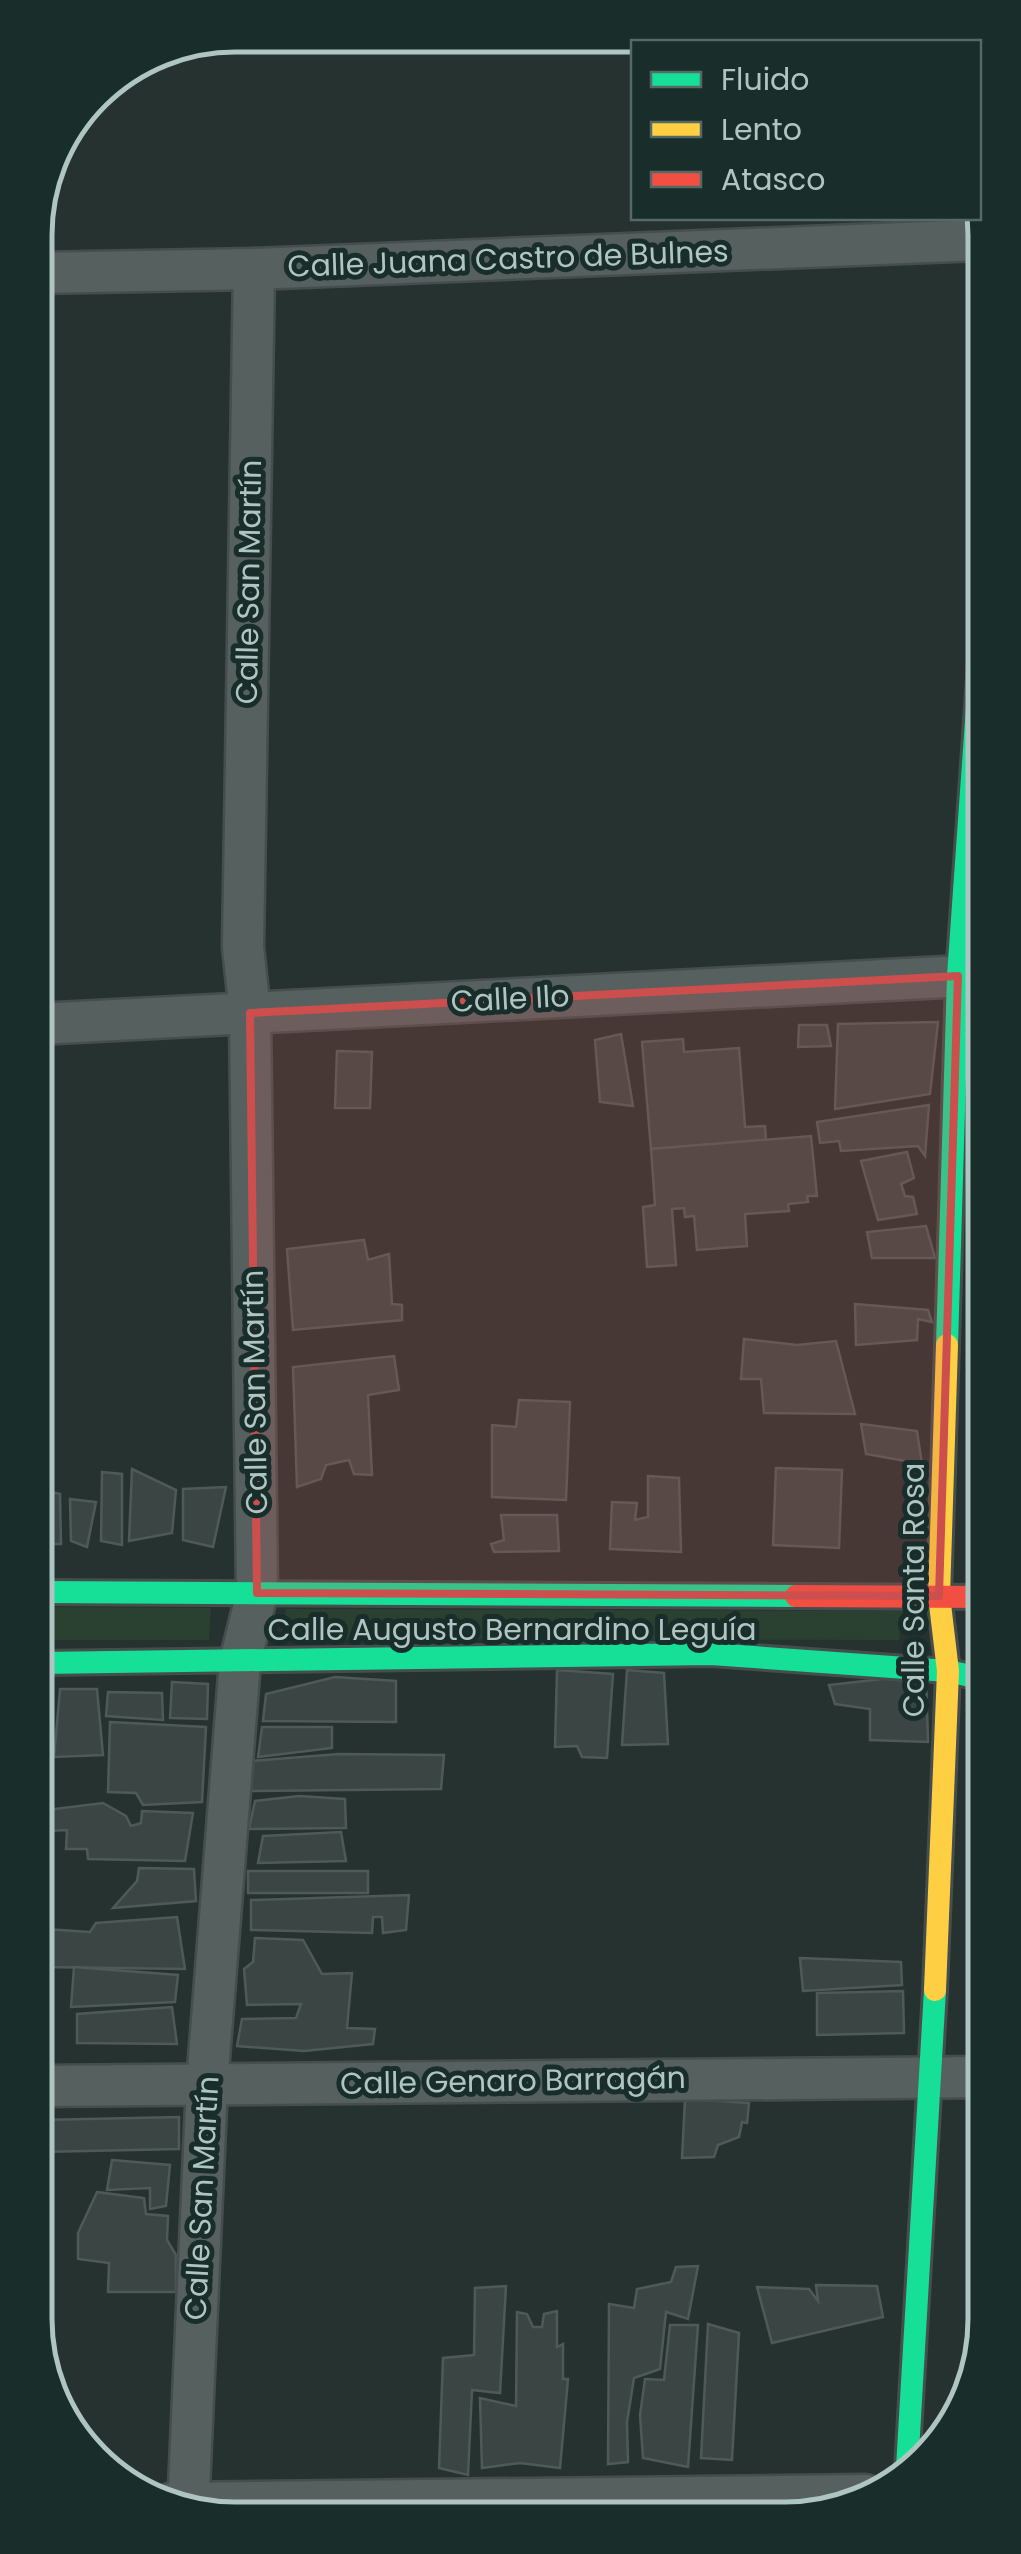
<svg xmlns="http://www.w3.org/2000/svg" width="1021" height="2554" font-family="Poppins,sans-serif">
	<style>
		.green { fill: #2a4030 }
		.building { fill: #3b4644; stroke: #4d5a58; stroke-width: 2.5 }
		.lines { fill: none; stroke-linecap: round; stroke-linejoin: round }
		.street-casing { stroke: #454e4d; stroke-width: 45 }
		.fast-casing { stroke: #454e4d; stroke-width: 28 }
		.slow-casing { stroke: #454e4d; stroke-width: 28 }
		.jam-casing { stroke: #454e4d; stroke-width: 28 }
		.street { stroke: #56615f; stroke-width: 40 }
		.fast { stroke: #16e098; stroke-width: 22 }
		.slow { stroke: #ffcf43; stroke-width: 22 }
		.jam { stroke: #f24e42; stroke-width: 22 }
		.marked { fill: #cc4f4e; fill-opacity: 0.2; stroke: #cc4f4e; stroke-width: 8; stroke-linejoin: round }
		.labels { text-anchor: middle; stroke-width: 10; stroke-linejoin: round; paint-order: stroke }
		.street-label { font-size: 30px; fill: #aec5c2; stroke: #192d2a }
		.rim { fill: none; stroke: #aec5c2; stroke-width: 5 }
	</style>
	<rect width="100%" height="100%" fill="#263230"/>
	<g class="green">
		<polygon points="39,1607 211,1608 209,1640 40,1640"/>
		<polygon points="286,1609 903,1611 899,1640 279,1639"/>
	</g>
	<g class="building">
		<polygon points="674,38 754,38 754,42 673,42"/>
		<polygon points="938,1022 930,1094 835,1109 838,1024"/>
		<polygon points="799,1025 827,1025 831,1046 798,1047"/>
		<polygon points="621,1034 633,1106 600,1102 595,1040"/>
		<polygon points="683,1039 684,1052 739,1048 745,1127 765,1126 766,1140 651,1149 642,1042"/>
		<polygon points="337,1051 372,1052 370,1108 335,1108"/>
		<polygon points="929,1105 925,1156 918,1146 841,1151 839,1141 820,1143 817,1122"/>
		<polygon points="811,1136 817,1196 807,1196 808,1202 788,1204 789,1211 745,1214 747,1246 697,1250 694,1216 685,1217 684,1208 672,1209 676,1265 647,1267 643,1207 655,1205 651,1149"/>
		<polygon points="907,1152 914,1178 901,1184 905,1196 913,1197 917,1214 878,1220 861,1161"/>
		<polygon points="926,1226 935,1258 872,1258 867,1232"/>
		<polygon points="364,1240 368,1260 389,1254 392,1304 402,1305 402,1320 293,1330 287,1249"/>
		<polygon points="855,1304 928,1310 932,1322 918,1319 917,1340 856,1345"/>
		<polygon points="744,1339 797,1345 836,1341 855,1414 764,1413 761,1379 741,1379"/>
		<polygon points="394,1356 399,1390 368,1395 372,1475 354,1474 349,1460 326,1465 321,1479 297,1487 293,1367"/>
		<polygon points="519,1400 570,1402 566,1500 492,1497 492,1425 516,1427"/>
		<polygon points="861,1424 917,1431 922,1464 866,1454"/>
		<polygon points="776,1468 842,1470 839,1548 773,1545"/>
		<polygon points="132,1469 176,1490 172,1533 129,1541"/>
		<polygon points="102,1472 122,1474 122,1545 101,1541"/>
		<polygon points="648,1476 679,1478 681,1552 610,1549 612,1502 637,1503 635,1520 648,1517"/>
		<polygon points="226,1487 213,1547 183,1540 183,1489"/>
		<polygon points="39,1489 60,1494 61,1544 39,1544"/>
		<polygon points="70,1499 96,1502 87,1547 71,1541"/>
		<polygon points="501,1515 557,1515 559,1551 494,1552 491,1544 504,1540"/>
		<polygon points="557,1670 613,1674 607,1758 582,1757 577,1746 555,1747"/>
		<polygon points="627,1670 664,1673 668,1744 622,1745"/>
		<polygon points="926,1674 928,1742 870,1740 870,1709 835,1704 829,1685"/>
		<polygon points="335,1677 396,1681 396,1722 263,1721 266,1694"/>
		<polygon points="172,1682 208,1684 207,1719 170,1718"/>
		<polygon points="52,1686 53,1717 40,1826 40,1689"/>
		<polygon points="60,1689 97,1689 103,1755 54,1757"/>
		<polygon points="108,1692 162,1693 163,1720 106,1716"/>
		<polygon points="110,1722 206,1727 202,1802 143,1805 136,1793 108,1792"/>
		<polygon points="262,1727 332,1727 332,1748 258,1757"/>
		<polygon points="339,1754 444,1755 441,1789 251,1791 252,1761"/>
		<polygon points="299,1796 345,1799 346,1828 249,1829 255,1801"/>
		<polygon points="103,1803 126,1816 131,1826 141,1823 142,1811 193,1813 185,1861 88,1859 87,1849 66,1849 67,1830 47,1831 46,1810"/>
		<polygon points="341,1832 346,1861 258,1863 263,1836"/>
		<polygon points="139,1868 194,1869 196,1901 113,1908 137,1881"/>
		<rect x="248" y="1871" width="120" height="22"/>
		<polygon points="409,1895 406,1930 383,1933 382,1917 373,1917 372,1933 251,1930 251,1900"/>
		<polygon points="40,1912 47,1912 46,1929 90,1932 96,1923 177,1917 185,1969 41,1967"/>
		<polygon points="255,1938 303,1940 322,1974 352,1973 347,2028 375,2029 373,2044 304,2051 237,2046 242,2019 296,2018 301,2004 247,2005 244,1969 253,1962"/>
		<polygon points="800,1958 901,1962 902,1985 803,1991"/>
		<polygon points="74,1967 178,1975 175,2002 71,2007"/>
		<polygon points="903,1991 904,2033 817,2035 817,1993"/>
		<polygon points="172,2007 177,2044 77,2043 77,2014"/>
		<polygon points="685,2099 749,2103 747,2123 742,2122 739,2137 718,2145 714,2157 682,2158"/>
		<polygon points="179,2117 179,2149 41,2152 41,2120"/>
		<polygon points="112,2160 170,2165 166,2206 150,2209 150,2188 107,2190"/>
		<polygon points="97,2192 144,2198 146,2214 168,2216 167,2240 176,2255 176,2292 108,2292 109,2263 78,2259 78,2233"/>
		<polygon points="698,2266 688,2319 666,2312 660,2369 634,2378 627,2422 628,2462 608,2464 609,2304 634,2308 637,2289 671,2282 676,2267"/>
		<polygon points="816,2285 877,2286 883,2317 772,2343 757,2287 809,2289 818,2301"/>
		<polygon points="506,2286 500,2393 472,2390 468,2475 439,2468 443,2358 474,2355 475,2288"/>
		<polygon points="557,2311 557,2347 563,2344 563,2379 568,2379 560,2468 520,2463 482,2468 480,2398 516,2406 517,2312 527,2314 533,2327 542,2327 544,2314"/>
		<polygon points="708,2324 739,2333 732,2460 701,2458"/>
		<polygon points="670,2325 698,2325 688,2467 643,2458 640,2415 645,2379 664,2380"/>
	</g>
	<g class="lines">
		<defs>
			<g id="street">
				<polyline points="36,273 254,269 979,240"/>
				<polyline points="38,1024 982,975"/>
				<polyline points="41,2086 985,2077"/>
				<polyline points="173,2503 865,2495"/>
				<polyline points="188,2510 207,2084 240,1662 257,1593 250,1013 243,947 254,269"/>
			</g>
			<g id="fast">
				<polyline points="947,1345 958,976 981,650"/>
				<polyline points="39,1592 796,1596"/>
				<polyline points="40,1663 711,1654 948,1671 984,1679"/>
				<polyline points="907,2468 935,1990"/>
			</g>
			<polyline id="slow" points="935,1990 948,1671 939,1596 947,1345"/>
			<polyline id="jam" points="796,1596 983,1597"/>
		</defs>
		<use href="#street" class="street-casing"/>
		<use href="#fast" class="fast-casing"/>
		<use href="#slow" class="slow-casing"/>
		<use href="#jam" class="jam-casing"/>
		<use href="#street" class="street"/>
		<use href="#fast" class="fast"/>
		<use href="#slow" class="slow"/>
		<use href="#jam" class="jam"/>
	</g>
	<path class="marked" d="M 958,976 L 939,1596 L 257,1593 L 250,1013 Z"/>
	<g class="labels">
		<g class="street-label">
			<text transform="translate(508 259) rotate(-2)" y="10">Calle Juana Castro de Bulnes</text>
			<text transform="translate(249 582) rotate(-89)" y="10">Calle San Martín</text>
			<text transform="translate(510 999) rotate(-3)" y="10">Calle Ilo</text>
			<text transform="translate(255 1392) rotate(-91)" y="10">Calle San Martín</text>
			<text transform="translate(914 1590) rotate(-90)" y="10">Calle Santa Rosa</text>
			<text x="512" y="1640">Calle Augusto Bernardino Leguía</text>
			<text transform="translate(513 2081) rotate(-1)" y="10">Calle Genaro Barragán</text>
			<text transform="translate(202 2198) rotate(-87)" y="10">Calle San Martín</text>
		</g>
	</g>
	<path d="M0 0H1021V2554H0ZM235 52H785A183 183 0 0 1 968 235V2319A183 183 0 0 1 785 2502H235A183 183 0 0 1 52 2319V235A183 183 0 0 1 235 52Z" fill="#192d2a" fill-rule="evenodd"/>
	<path class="rim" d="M235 52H785A183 183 0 0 1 968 235V2319A183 183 0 0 1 785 2502H235A183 183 0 0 1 52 2319V235A183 183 0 0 1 235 52Z"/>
	<rect x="631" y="40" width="350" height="180" fill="#192d2a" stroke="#556a67" stroke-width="2.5"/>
	<rect x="651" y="72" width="50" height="15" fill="#16e098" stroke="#556a67" stroke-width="2.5"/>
	<text x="721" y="90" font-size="30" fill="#aec5c2">Fluido</text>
	<rect x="651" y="122" width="50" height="15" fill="#ffcf43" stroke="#556a67" stroke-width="2.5"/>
	<text x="721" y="140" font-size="30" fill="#aec5c2">Lento</text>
	<rect x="651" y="172" width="50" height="15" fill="#f24e42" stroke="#556a67" stroke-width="2.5"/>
	<text x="721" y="190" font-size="30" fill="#aec5c2">Atasco</text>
</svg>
